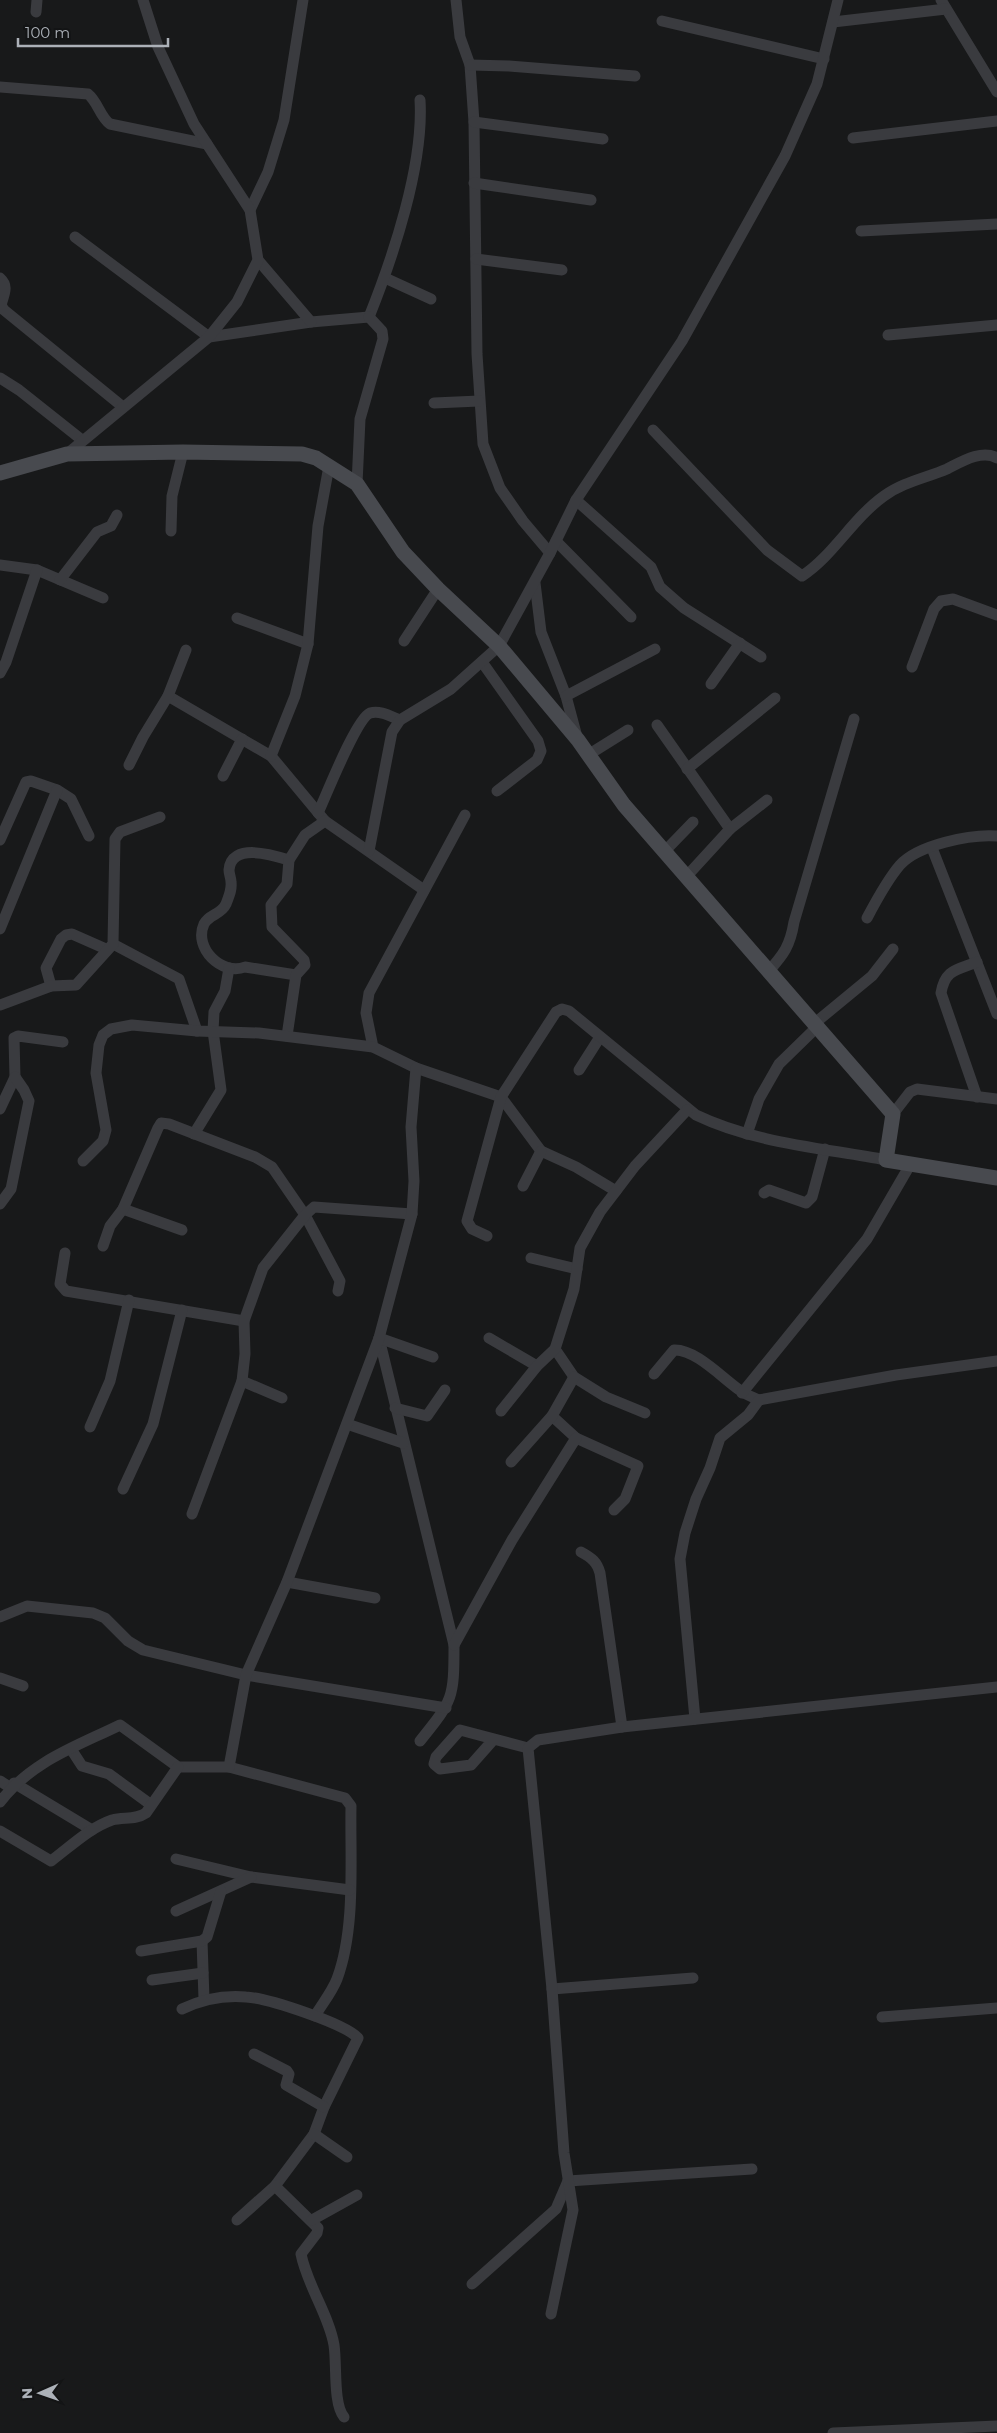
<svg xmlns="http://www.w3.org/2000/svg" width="997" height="2433" font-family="Montserrat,sans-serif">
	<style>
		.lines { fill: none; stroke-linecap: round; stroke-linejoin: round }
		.minor { stroke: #3a3b3f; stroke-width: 11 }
		.secondary { stroke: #484a4f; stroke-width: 15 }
	</style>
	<rect width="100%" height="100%" fill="#18191a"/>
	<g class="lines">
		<g class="minor">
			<polyline points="456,0 460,37 470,65 474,122 477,354 483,444 500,488 523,521 550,553"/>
			<polyline points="941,0 997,92"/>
			<polyline points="36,12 37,0"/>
			<polyline points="662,21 824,59"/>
			<polyline points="833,22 946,9"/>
			<polyline points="470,65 509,66 635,76"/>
			<path d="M 0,87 L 88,94 C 98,102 100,117 110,124 L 207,144"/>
			<polyline points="474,122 603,139"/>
			<polyline points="853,138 997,121"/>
			<polyline points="474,183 591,200"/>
			<polyline points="250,210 268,172 284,120 303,0"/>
			<polyline points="861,231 997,224"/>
			<polyline points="75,237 209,337 311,322 369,317"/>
			<polyline points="476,259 562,270"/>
			<polyline points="258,260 311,322"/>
			<path d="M 0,278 C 9,286 4,294 1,305 L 4,310 L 123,407"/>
			<polyline points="385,278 431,299"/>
			<path d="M 369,317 C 393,257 424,165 420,100"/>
			<polyline points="888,335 997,325"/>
			<polyline points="0,378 19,390 82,440"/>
			<polyline points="434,403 479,401"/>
			<path d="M 653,430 L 767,550 L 802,576 C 832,557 853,518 884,496 C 903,482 926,478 947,469 C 961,462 982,449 997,458"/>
			<polyline points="67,454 209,337 237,302 258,260 250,210 194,124 158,47 143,0"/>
			<polyline points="357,484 360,419 383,339 382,331 369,317"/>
			<polyline points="576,500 651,567 660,587 684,608 761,657"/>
			<polyline points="171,531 172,496 183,452"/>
			<polyline points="556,541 631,617"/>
			<polyline points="0,565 37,570 103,598"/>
			<polyline points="60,580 97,532 111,526 117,515"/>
			<polyline points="535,583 541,632 566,696 577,737"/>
			<polyline points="237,618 308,644"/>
			<polyline points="404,641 438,589"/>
			<polyline points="482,662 538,741 541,751 537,760 497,791"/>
			<polyline points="912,667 934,609 941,601 953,599 997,615"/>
			<polyline points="0,673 6,662 37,570"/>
			<polyline points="711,684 740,643"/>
			<polyline points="168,696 271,756 325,821 424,890"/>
			<polyline points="566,696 655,649"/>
			<polyline points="657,725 730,829"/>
			<polyline points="588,755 628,730"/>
			<polyline points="271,756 295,696 308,644 318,526 329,466"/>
			<polyline points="129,765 143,737 168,696 186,650"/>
			<polyline points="687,769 775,698"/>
			<polyline points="223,776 242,739"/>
			<path d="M 318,813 C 326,796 356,719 370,713 C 380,710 390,716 400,720"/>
			<polyline points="0,840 26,782 31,781 57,790 71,799 89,836"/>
			<polyline points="932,848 997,1014"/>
			<polyline points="369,851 392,732 400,720 451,689 499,646 550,553 576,500 682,341 785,156 817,84 838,0"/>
			<polyline points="664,852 693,822"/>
			<path d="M 289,860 C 273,855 231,842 229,870 C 229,874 231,878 231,882 C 232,890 229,896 226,904 C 221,915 209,914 204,924 C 193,948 222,976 245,967 L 296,975"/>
			<polyline points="686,877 730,829 767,800"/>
			<path d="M 867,918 C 876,901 887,880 900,865 C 918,845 970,834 997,836"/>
			<polyline points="0,929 57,790"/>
			<polyline points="113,944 179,979 197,1031"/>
			<path d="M 768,972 C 784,954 790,946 794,922 L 854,719"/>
			<polyline points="51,986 46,968 61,939 66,935 72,934 106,949"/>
			<polyline points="0,1005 51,986 76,985 113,944 115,839 120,832 160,817"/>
			<polyline points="815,1023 872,976 893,949"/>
			<polyline points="287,1036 296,975 305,965 304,960 272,927 271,905 287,884 289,860 305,835 325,821"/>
			<polyline points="373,1047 366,1013 369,993 465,815"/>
			<polyline points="579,1070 600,1037"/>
			<path d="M 977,1097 L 941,993 C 945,969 957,970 977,962"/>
			<polyline points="0,1109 15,1077 14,1038 18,1036 63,1042"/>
			<polyline points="893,1114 910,1092 917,1089 997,1099"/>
			<polyline points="194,1134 221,1090 213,1031 214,1012 225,991 229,968"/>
			<polyline points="747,1134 759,1099 779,1064 818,1026"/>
			<polyline points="83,1161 103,1141 106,1130 96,1073 99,1045 103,1035 111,1029 132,1025 197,1031 259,1033 373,1047 416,1068 501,1097 541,1151 576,1167 616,1191"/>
			<polyline points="523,1186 541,1151"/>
			<polyline points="764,1193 769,1190 806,1203 812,1197 825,1149"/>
			<polyline points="0,1204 11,1189 29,1101 24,1090 15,1077"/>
			<polyline points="123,1209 182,1230"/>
			<path d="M 487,1236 L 472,1229 L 467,1221 L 501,1097 L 556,1012 L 562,1009 L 569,1011 L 696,1115 C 754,1143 823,1148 886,1160"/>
			<polyline points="103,1246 110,1226 123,1209 158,1128 161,1123 169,1124 255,1157 272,1167 305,1215 340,1281 338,1291"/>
			<polyline points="65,1253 60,1284 66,1291 244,1321"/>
			<polyline points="531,1258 577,1269"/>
			<path d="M 379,1338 L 454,1645 C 454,1699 453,1700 420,1741"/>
			<polyline points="379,1338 433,1357"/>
			<polyline points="489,1338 537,1366"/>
			<polyline points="555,1349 574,1377 606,1397 645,1413"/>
			<path d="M 654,1374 L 674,1350 C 696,1349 723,1379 741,1391 C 746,1395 753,1397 759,1400"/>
			<polyline points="242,1381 282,1398"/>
			<polyline points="742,1393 867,1239 910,1165"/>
			<polyline points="395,1408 427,1416 445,1390"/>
			<polyline points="501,1411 537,1366 555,1349 574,1289 580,1248 600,1212 635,1166 687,1110"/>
			<polyline points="552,1416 576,1438 638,1466 625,1499 614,1510"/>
			<polyline points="347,1424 403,1443"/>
			<polyline points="90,1427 110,1381 129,1300"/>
			<polyline points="511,1462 552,1416 574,1377"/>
			<polyline points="123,1489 153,1424 182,1310"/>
			<polyline points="192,1514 242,1381 245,1354 244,1321 263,1268 305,1215 314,1207 412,1214"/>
			<path d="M 581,1552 C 592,1558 597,1562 600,1573 L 622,1727"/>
			<polyline points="287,1582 375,1598"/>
			<polyline points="0,1617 27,1606 93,1613 105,1618 128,1641 143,1650 246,1675 446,1708"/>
			<polyline points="454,1645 512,1540 576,1438"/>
			<polyline points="0,1678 23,1686"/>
			<polyline points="695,1719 680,1559 685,1533 696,1499 710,1468 720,1438 748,1415 759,1400 896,1375 997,1361"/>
			<polyline points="494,1739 471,1765 440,1769 434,1764 436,1757 460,1730 528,1748"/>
			<polyline points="71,1749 82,1766 109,1774 150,1804"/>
			<path d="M 229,1767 L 345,1798 L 351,1806 C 350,1860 356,1928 337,1979 C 332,1992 322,2004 315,2016"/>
			<polyline points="0,1781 11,1788"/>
			<polyline points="14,1783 92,1830"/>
			<path d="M 0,1802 C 32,1761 75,1747 120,1725 L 178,1767 L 229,1767 L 246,1675 L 287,1582 L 379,1338 L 412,1214 L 414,1181 L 411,1127 L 416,1068"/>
			<path d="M 0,1831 L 51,1861 C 70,1847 89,1828 112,1820 C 124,1817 136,1820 146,1813 L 178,1767"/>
			<polyline points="176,1859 251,1877 350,1890"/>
			<polyline points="176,1911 251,1877"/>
			<polyline points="202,1941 204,1999"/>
			<polyline points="141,1951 202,1941 207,1937 221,1891"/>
			<polyline points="152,1980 203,1973"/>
			<polyline points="552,1989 693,1978"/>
			<path d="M 182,2009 C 203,1999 223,1995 246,1997 C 267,1998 344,2023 358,2038 L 324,2107 L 314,2134 L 275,2186 L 237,2220"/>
			<polyline points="882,2017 997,2008"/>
			<polyline points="254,2054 287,2071 289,2074 286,2085 324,2107"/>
			<polyline points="314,2134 347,2157"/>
			<polyline points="568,2181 752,2169"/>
			<path d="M 275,2186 L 318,2228 L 317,2233 L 301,2254 C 307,2285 329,2315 334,2345 C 337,2365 333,2404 344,2417"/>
			<polyline points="312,2220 357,2195"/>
			<polyline points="472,2284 556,2209 568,2181"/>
			<polyline points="551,2314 573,2210 564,2153 552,1989 528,1748 538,1740 622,1727 997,1687"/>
			<polyline points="833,2433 997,2426"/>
		</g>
		<polyline class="secondary" points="0,473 67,454 183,452 302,454 316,458 357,484 403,552 438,589 499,646 578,740 624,805 893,1114 886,1160 997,1178"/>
	</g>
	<g transform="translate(40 2393) rotate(268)" stroke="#131415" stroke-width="4" paint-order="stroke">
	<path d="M0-4L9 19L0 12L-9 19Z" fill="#acb1b8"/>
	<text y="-8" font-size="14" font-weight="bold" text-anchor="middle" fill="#acb1b8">N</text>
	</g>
	<path d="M18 38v8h150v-8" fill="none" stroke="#acb1b8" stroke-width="2.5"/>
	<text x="25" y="38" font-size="15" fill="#acb1b8" stroke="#131415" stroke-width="4" paint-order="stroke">100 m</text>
</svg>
